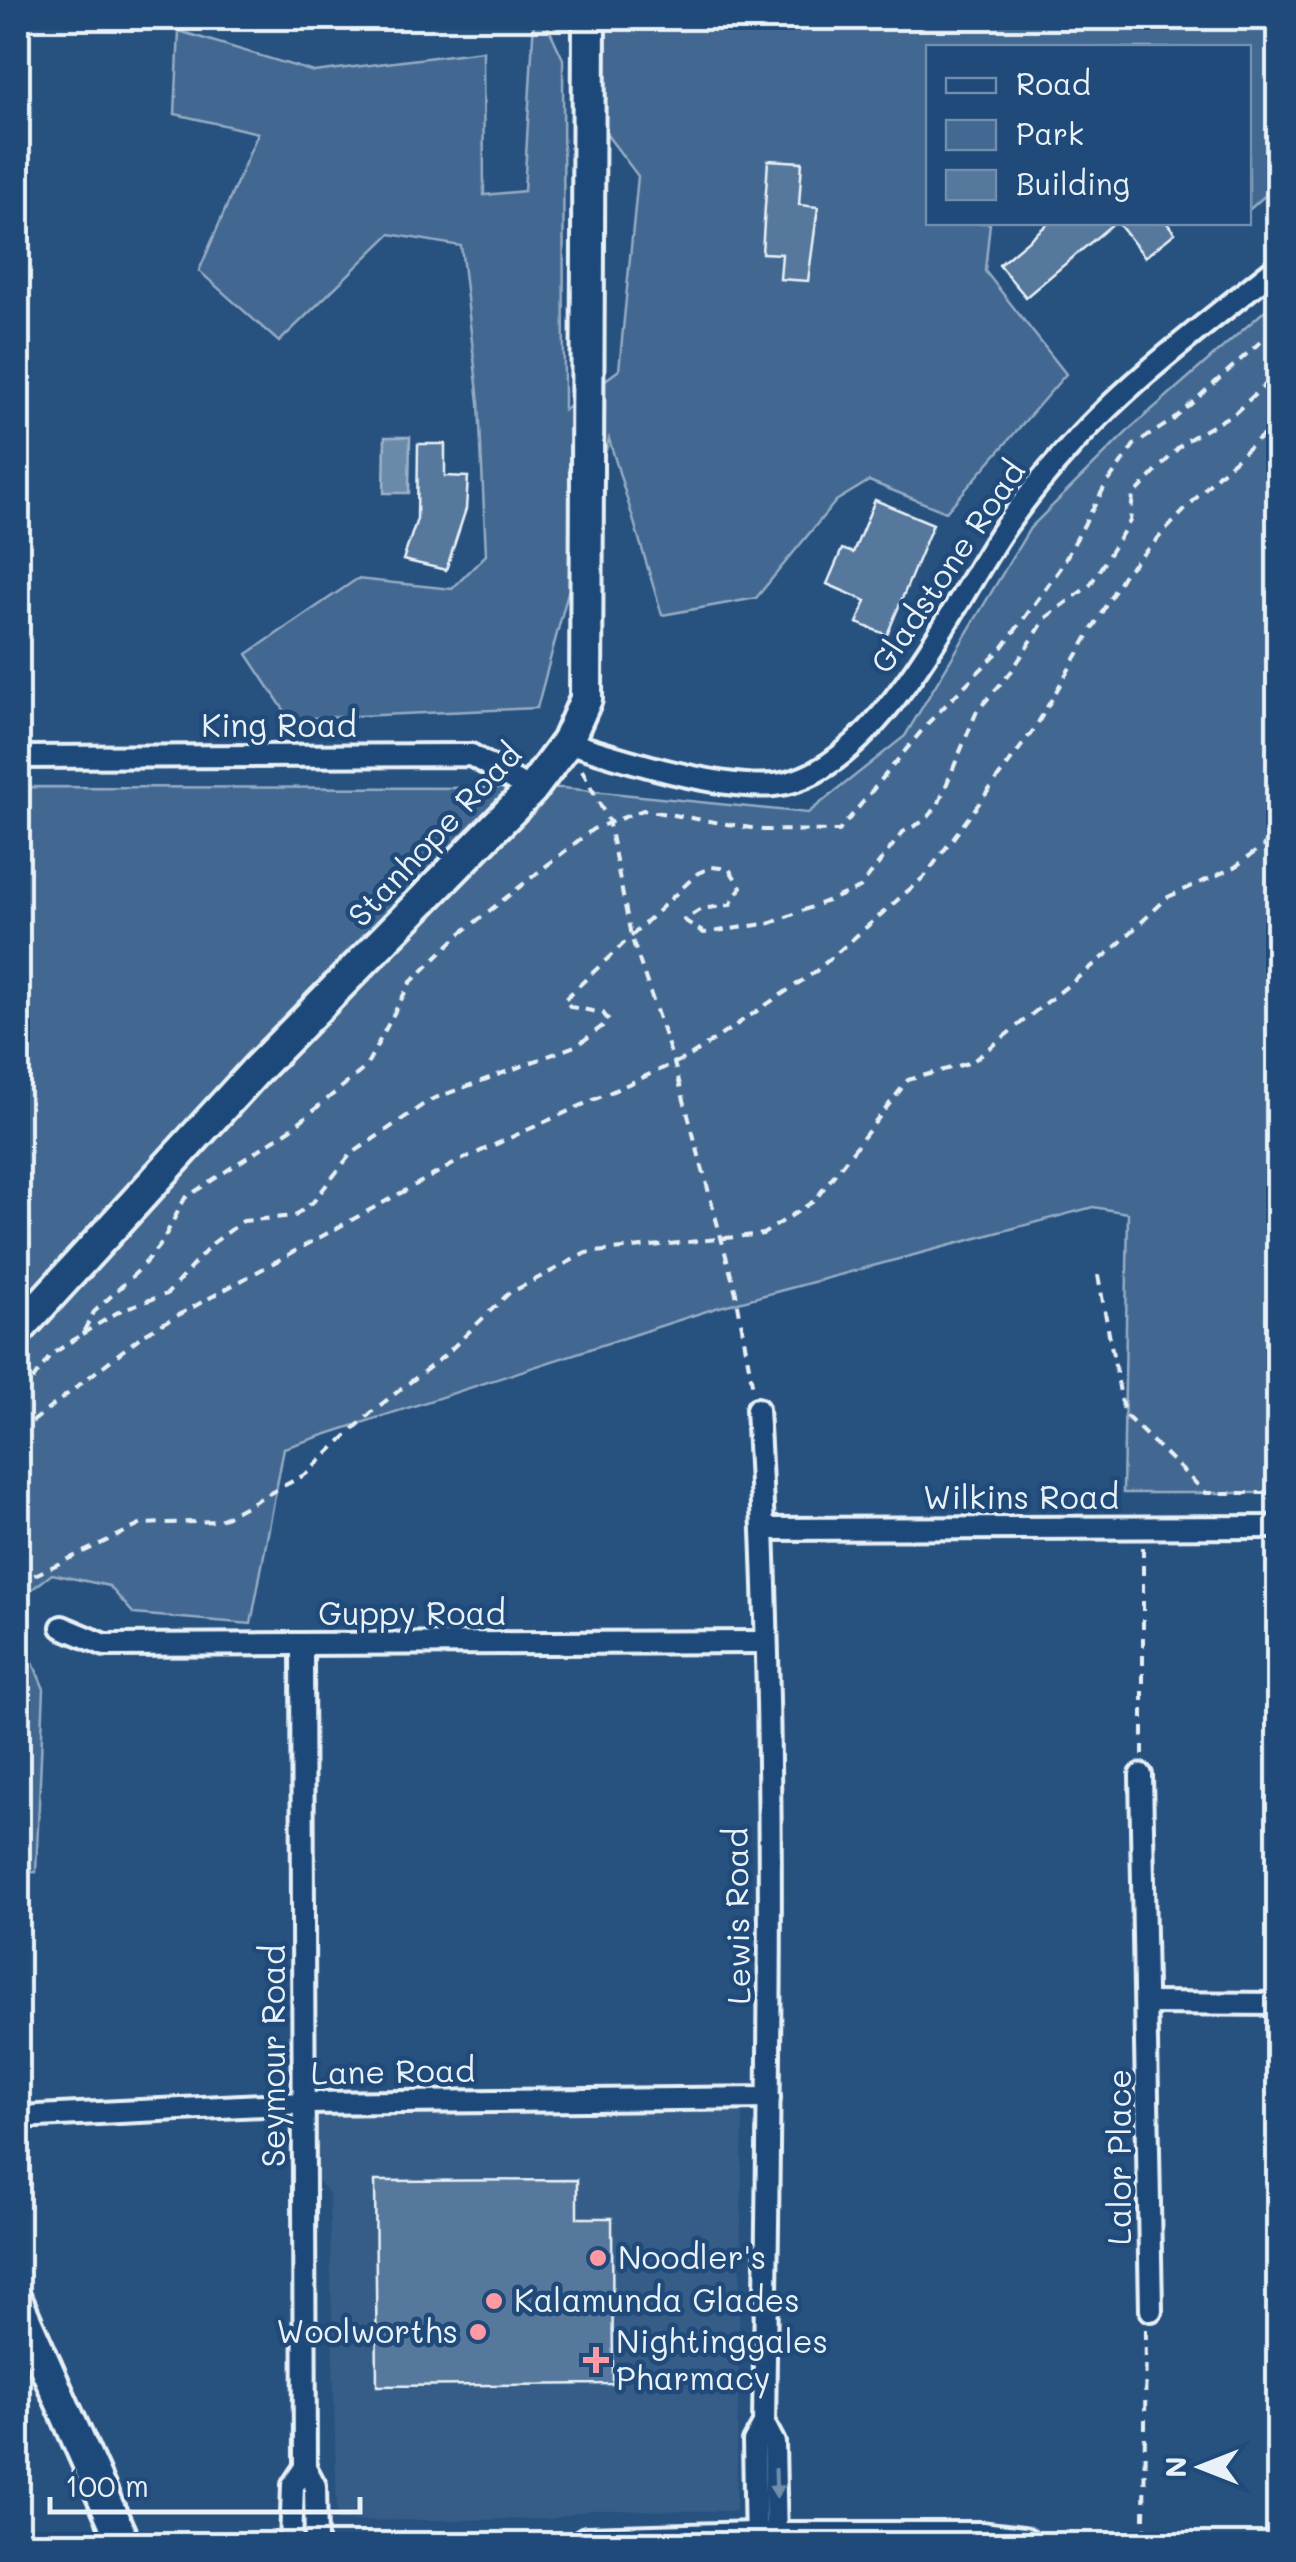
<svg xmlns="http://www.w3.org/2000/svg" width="1296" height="2562" font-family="Mali,sans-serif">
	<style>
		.built { fill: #355d88 }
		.green { fill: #436891; stroke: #96acc4; stroke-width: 2.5 }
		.water { fill: #6b8aaa; stroke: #9db3c9; stroke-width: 2.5 }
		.building { fill: #57789d; stroke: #e8f1f8; stroke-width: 2.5 }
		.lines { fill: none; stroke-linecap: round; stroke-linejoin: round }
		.street-casing { stroke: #e8f1f8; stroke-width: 28 }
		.secondary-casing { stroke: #e8f1f8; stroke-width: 38 }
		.primary-casing { stroke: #e8f1f8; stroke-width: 40 }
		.path { stroke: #e8f1f8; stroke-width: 4; stroke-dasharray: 10 8; stroke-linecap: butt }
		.street { stroke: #1f4a7a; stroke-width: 20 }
		.secondary { stroke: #1f4a7a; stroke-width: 30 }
		.primary { stroke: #1f4a7a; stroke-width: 32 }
		.oneway { fill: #6f8dac }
		.poi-dot { fill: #ff9aa2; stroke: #1f4a7a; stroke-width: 4 }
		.labels { text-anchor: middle; stroke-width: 9; stroke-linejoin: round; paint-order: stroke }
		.street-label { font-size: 32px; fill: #e8f1f8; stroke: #1f4a7a }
		.poi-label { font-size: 32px; fill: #e8f1f8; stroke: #1f4a7a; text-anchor: start }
	</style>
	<rect width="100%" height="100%" fill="#27517f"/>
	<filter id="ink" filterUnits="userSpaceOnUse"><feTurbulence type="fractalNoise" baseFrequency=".01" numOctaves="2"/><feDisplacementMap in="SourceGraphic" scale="20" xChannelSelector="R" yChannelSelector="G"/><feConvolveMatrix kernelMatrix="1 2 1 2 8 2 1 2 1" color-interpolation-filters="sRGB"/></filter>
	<g filter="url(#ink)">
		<polygon class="built" points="743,2112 736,2511 590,2510 551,2519 337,2521 329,2194 315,2176 312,2113"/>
		<g class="green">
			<polygon points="534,18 544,18 563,59 564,410 619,370 638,176 604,131 606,18 1278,18 1278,184 1249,210 1248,48 928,48 928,222 990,223 985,271 1066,374 946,512 869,481 836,501 756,598 662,615 609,439 537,708 290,719 247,654 357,579 452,589 486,555 479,402 461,246 390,234 279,342 199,271 258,133 175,114 179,31 314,72 483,51 484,195 524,191"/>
			<polygon points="1278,299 1278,1493 1123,1493 1128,1213 1093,1207 716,1308 284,1448 251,1624 134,1614 109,1586 52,1574 18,1600 18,787 563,788 808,813 905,736 1030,528 1132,427"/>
			<polygon points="18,1627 44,1689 36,1872 18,1873"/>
		</g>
		<polygon class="water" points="385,437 410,437 409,493 384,493"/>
		<g class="building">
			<polygon points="768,160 802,162 799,205 818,207 808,281 780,279 782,254 762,253"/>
			<polygon points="1050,222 1115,222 1026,297 999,265"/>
			<polygon points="1117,222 1166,222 1175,233 1145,257"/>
			<polygon points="418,444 445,444 445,476 468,477 466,509 446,570 403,560 417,519"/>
			<polygon points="875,500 933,524 887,635 857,623 866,601 827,584 842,549 853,553"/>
			<polygon points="577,2180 577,2218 612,2218 613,2384 377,2386 375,2181"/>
		</g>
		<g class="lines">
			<defs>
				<g id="street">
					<path d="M 567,742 C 621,759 718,790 774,785 C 875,776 954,601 1005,527 C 1022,503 1042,478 1062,456 C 1124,384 1205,325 1278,266"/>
					<polyline points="18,757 471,755 531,790"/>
					<polyline points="764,1529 1278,1527"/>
					<polyline points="62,1627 105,1645 765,1642"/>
					<polyline points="302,1644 305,2467 315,2486 316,2544"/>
					<polyline points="1141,1775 1151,2310"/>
					<polyline points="1149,2003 1278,2004"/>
					<polyline points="18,2117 304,2103 769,2098"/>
					<polyline points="764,2424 774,2443 776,2544"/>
					<polyline points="291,2544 293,2485 305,2467"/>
					<path d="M 756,2544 L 754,2442 L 764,2424 C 769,2086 777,1746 757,1409"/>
				</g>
				<g id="secondary">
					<polyline points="18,1330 257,1069 531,790 567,742 586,699 589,18"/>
					<polyline points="18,2304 124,2544"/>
				</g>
				<polyline id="primary" points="587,2544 754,2539 981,2539 1023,2544"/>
			</defs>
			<use href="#street" class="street-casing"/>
			<use href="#secondary" class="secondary-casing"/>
			<use href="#primary" class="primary-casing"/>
			<g class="path">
				<polyline points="582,770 608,820 631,936 674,1063 736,1293 753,1389"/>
				<polyline points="1098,1275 1124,1414 1206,1493 1278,1493"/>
				<polyline points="82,1334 123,1309 167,1294 213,1243 243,1221 295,1216 313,1202 350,1155 430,1100 578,1045 609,1021 603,1013 571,1007 564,1000 698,873 712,867 729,869 741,887 730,905 701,909 684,920 704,933 771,923 860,888 903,832 926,820 938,805 977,711 1011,672 1046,618 1090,585 1130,521 1133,496 1184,442 1236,412 1278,373"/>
				<polyline points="18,1390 29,1385 51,1355 82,1334 94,1312 140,1269 162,1242 185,1198 292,1128 365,1068 410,983 460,934 593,829 643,810 763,830 839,831 928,723 1003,647 1060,569 1104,488 1134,445 1173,420 1278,326"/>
				<polyline points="18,1433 144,1334 459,1161 690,1056 815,972 925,876 1035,728 1124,574 1219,474 1278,422"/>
				<polyline points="18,1583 142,1524 218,1521 306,1474 374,1410 444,1356 508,1294 586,1253 763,1234 814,1201 908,1080 972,1062 1110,952 1168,897 1235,867 1278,835"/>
				<polyline points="1143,1755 1143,1545"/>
				<polyline points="1146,2329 1144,2522 1148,2544"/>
			</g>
			<use href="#street" class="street"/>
			<use href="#secondary" class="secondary"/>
			<use href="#primary" class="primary"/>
		</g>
		<defs><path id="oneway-solid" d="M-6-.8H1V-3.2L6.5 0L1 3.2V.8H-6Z" transform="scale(2.5)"/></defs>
		<use class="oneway" href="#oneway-solid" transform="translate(776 2483) rotate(88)"/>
	</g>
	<g class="poi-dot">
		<circle cx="598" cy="2258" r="10"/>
		<circle cx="494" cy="2301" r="10"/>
		<circle cx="478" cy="2332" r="10"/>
		<path d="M591 2345h10v10h10v10h-10v10h-10v-10h-10v-10h10z"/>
	</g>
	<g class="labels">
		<g class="street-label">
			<text transform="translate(948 567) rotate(-56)" y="11">Gladstone Road</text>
			<text x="279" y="737">King Road</text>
			<text transform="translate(435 835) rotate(-47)" y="11">Stanhope Road</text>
			<text x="1021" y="1509">Wilkins Road</text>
			<text x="412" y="1625">Guppy Road</text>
			<text transform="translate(738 1916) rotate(-91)" y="11">Lewis Road</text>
			<text transform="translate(274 2056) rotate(-90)" y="11">Seymour Road</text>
			<text transform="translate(393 2072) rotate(-1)" y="11">Lane Road</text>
			<text transform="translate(1120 2157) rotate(-90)" y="11">Lalor Place</text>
		</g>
		<g class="poi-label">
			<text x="618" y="2269">Noodler's</text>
			<text x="514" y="2312">Kalamunda Glades</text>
			<text x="458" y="2343" text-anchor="end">Woolworths</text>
			<text x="616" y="2353">Nightinggales<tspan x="616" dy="37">Pharmacy</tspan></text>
		</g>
	</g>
	<rect width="1296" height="2562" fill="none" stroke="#1f4a7a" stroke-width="60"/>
	<rect x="30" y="30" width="1236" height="2502" fill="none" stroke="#e8f1f8" stroke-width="4" filter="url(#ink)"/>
	<rect x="926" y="45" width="325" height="180" fill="#1f4a7a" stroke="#6f8dac" stroke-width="2.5"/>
	<rect x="946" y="78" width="50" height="15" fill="#1f4a7a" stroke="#6f8dac" stroke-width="2.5"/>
	<text x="1016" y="95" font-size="30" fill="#e8f1f8">Road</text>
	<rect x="946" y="120" width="50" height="30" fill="#436891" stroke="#6f8dac" stroke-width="2.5"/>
	<text x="1016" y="145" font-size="30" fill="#e8f1f8">Park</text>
	<rect x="946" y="170" width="50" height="30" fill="#57789d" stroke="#6f8dac" stroke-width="2.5"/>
	<text x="1016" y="195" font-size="30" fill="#e8f1f8">Building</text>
	<g transform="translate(1201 2467) rotate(270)" stroke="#1f4a7a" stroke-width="8" paint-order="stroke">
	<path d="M0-8L18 38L0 25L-18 38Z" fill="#e8f1f8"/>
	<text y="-15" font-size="28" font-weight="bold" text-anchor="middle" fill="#e8f1f8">N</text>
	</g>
	<path d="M50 2497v15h310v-15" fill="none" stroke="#e8f1f8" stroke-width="5"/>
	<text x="65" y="2497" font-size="30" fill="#e8f1f8" stroke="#1f4a7a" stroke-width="8" paint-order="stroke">100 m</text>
</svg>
